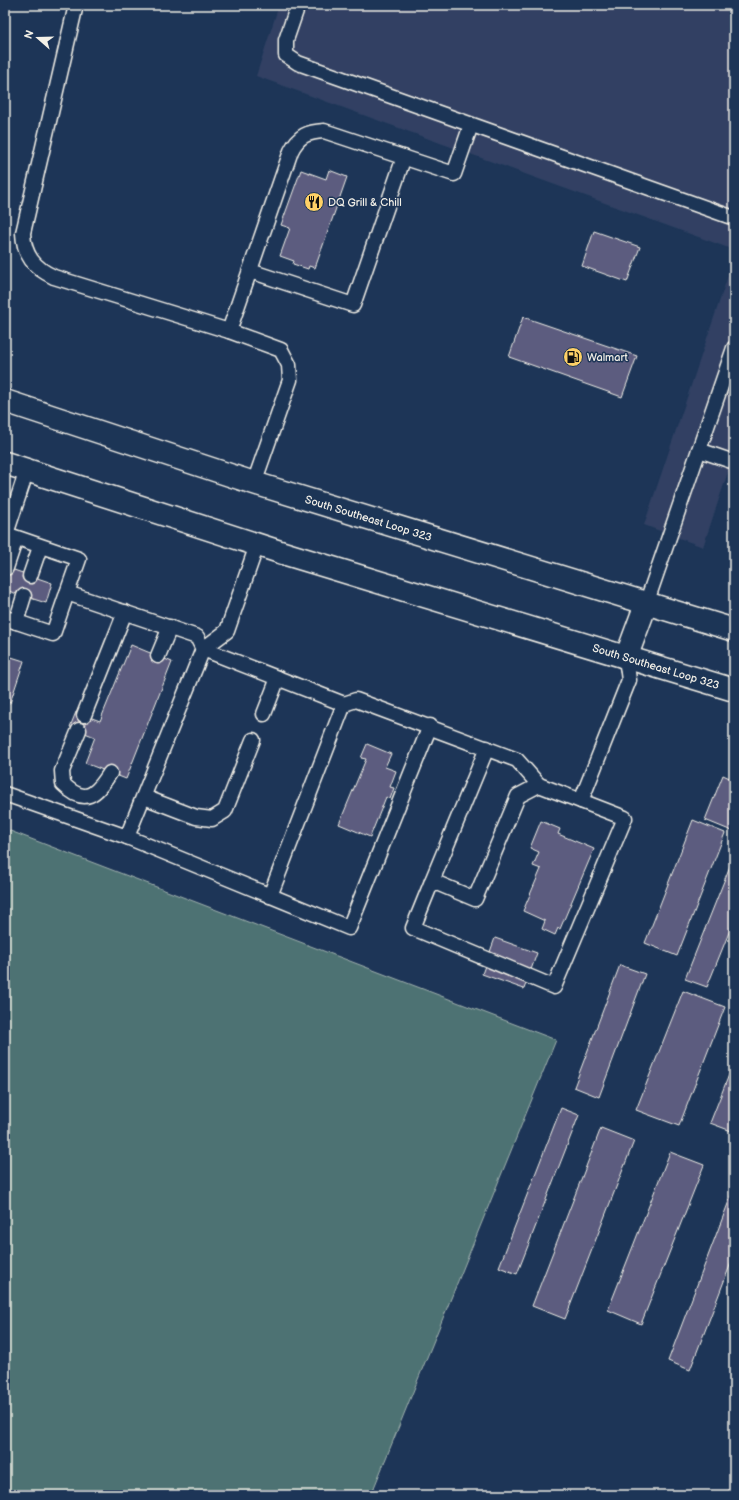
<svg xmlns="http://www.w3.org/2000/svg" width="739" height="1500" font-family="'Balsamiq Sans',sans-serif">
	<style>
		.built { fill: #304163 }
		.green { fill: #4e7273; stroke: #a1b2ae }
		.building { fill: #5b5c7f; stroke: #f4f1e8 }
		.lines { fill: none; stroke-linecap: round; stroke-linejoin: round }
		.service-casing { stroke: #f4f1e8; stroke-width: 17 }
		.trunk-casing { stroke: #f4f1e8; stroke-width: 25 }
		.service { stroke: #1d3557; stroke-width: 14 }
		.trunk { stroke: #1d3557; stroke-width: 22 }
		.labels { text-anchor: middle; stroke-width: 3; stroke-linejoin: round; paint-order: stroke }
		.poi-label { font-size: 11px; fill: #f4f1e8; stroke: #1d3557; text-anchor: start }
		.street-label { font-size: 11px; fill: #f4f1e8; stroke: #1d3557 }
	</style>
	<rect width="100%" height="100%" fill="#1d3557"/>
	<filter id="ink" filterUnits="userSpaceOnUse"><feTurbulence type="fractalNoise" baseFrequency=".025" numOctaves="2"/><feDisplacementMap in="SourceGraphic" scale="8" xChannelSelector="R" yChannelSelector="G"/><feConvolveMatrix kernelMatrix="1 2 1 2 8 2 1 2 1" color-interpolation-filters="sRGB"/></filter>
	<g filter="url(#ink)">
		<g class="built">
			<polygon points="279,5 734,5 734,250 256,76"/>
			<polygon points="734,258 734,454 703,547 644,525"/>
		</g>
		<polygon class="green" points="5,829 556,1040 371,1495 5,1495"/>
		<g class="building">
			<polygon points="301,170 326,179 329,170 347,177 315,268 309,266 308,269 293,264 294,261 280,256 290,228 281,225"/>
			<polygon points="594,231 640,247 627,282 582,266"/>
			<polygon points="523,317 637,356 622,397 509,357"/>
			<polygon points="5,567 52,583 46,603 5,590"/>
			<polygon points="131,645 172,662 126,779 85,763 95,737 70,727 76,712 100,721"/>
			<polygon points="5,655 24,661 10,703 5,702"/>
			<polygon points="367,744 391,754 385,767 396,771 390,787 394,788 390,799 386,797 370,837 339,824 366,759 361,758"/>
			<polygon points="723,775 734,780 734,827 732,831 705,820"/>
			<polygon points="693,820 725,833 677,956 645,943"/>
			<polygon points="541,821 560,829 558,834 594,849 560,929 558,928 555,935 542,929 545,921 523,911 541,869 533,866 539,852 530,848"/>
			<polygon points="734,856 734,920 707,987 685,979"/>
			<polygon points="495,938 537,953 524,989 482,974"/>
			<polygon points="620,965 645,974 599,1097 574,1087"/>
			<polygon points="683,991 725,1007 679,1126 636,1110"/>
			<polygon points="734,1062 734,1132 710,1123"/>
			<polygon points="561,1108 579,1115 517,1274 499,1267"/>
			<polygon points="601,1128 634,1141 565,1319 532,1306"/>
			<polygon points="670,1152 704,1165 641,1324 608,1310"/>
			<polygon points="734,1188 734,1255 690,1370 668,1361"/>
		</g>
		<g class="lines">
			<defs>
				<g id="service">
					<path d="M 76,5 L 23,233 C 24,255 34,268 54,277 L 229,331 L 281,350 L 289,365 L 290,380 L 254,483"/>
					<polyline points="298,5 286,40 286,55 298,63 734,218"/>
					<polyline points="250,271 353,305 404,157"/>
					<path d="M 229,331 L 291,151 C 299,135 308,132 324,131 L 454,174 L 471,125"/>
					<polyline points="699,450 734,462"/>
					<polyline points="27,470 6,534 79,559 67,593"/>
					<polyline points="6,568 16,538"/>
					<polyline points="30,576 40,547"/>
					<polyline points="646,604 734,348"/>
					<polyline points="5,618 53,634 67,593 197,637 203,649 344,704"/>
					<polyline points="16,622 24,596"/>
					<polyline points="158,656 170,627"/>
					<polyline points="264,714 278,678"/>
					<polyline points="84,715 125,612"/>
					<path d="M 79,730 L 62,771 L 63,784 C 85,806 96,795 110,773"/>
					<polyline points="539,785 518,796 475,899 432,881 413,928 554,987 625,818 581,801"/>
					<polyline points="5,794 127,837 203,649 227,631 257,545"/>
					<polyline points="144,797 196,817 212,819 225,811 253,740"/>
					<polyline points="127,837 349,928 430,726"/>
					<polyline points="432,881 487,748"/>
					<polyline points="270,896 344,704 356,700 517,760 539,785 581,801 629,680 626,658"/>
				</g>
				<g id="trunk">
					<path id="s1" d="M 5,401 L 254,483 L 734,630"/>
					<path id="s2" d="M 5,463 L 283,553 L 734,690"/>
					<polyline points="626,658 646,604"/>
				</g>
			</defs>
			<use href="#service" class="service-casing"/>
			<use href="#trunk" class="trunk-casing"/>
			<use href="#service" class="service"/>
			<use href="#trunk" class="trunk"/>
		</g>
	</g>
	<defs>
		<symbol id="restaurant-disc" viewBox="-11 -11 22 22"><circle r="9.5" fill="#ffd166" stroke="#1d3557"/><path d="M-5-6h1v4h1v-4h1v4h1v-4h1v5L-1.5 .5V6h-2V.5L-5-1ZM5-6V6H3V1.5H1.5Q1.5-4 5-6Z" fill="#111"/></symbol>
		<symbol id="fuel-disc" viewBox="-11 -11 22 22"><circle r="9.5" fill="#ffd166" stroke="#1d3557"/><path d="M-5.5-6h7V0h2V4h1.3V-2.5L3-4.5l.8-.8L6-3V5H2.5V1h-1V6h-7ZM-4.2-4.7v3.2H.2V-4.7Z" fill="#111"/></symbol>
	</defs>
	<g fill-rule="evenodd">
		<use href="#restaurant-disc" x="303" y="191" width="22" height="22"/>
		<use href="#fuel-disc" x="562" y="346" width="22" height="22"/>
	</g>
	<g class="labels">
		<g class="poi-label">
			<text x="328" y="206">DQ Grill &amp; Chill</text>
			<text x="587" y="361">Walmart</text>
		</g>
		<g class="street-label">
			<text dy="4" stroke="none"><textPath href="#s1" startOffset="382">South Southeast Loop 323</textPath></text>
			<text dy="4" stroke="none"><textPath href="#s2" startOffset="682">South Southeast Loop 323</textPath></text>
		</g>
	</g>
	<rect width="739" height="1500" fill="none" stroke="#1d3557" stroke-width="20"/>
	<rect x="10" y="10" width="719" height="1480" fill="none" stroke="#f4f1e8" stroke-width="1.5" filter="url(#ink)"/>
	<g transform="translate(38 38) rotate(290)" stroke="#1d3557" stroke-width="3" paint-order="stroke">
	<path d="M0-3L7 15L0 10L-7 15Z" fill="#f4f1e8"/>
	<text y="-6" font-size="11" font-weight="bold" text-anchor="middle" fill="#f4f1e8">N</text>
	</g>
</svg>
